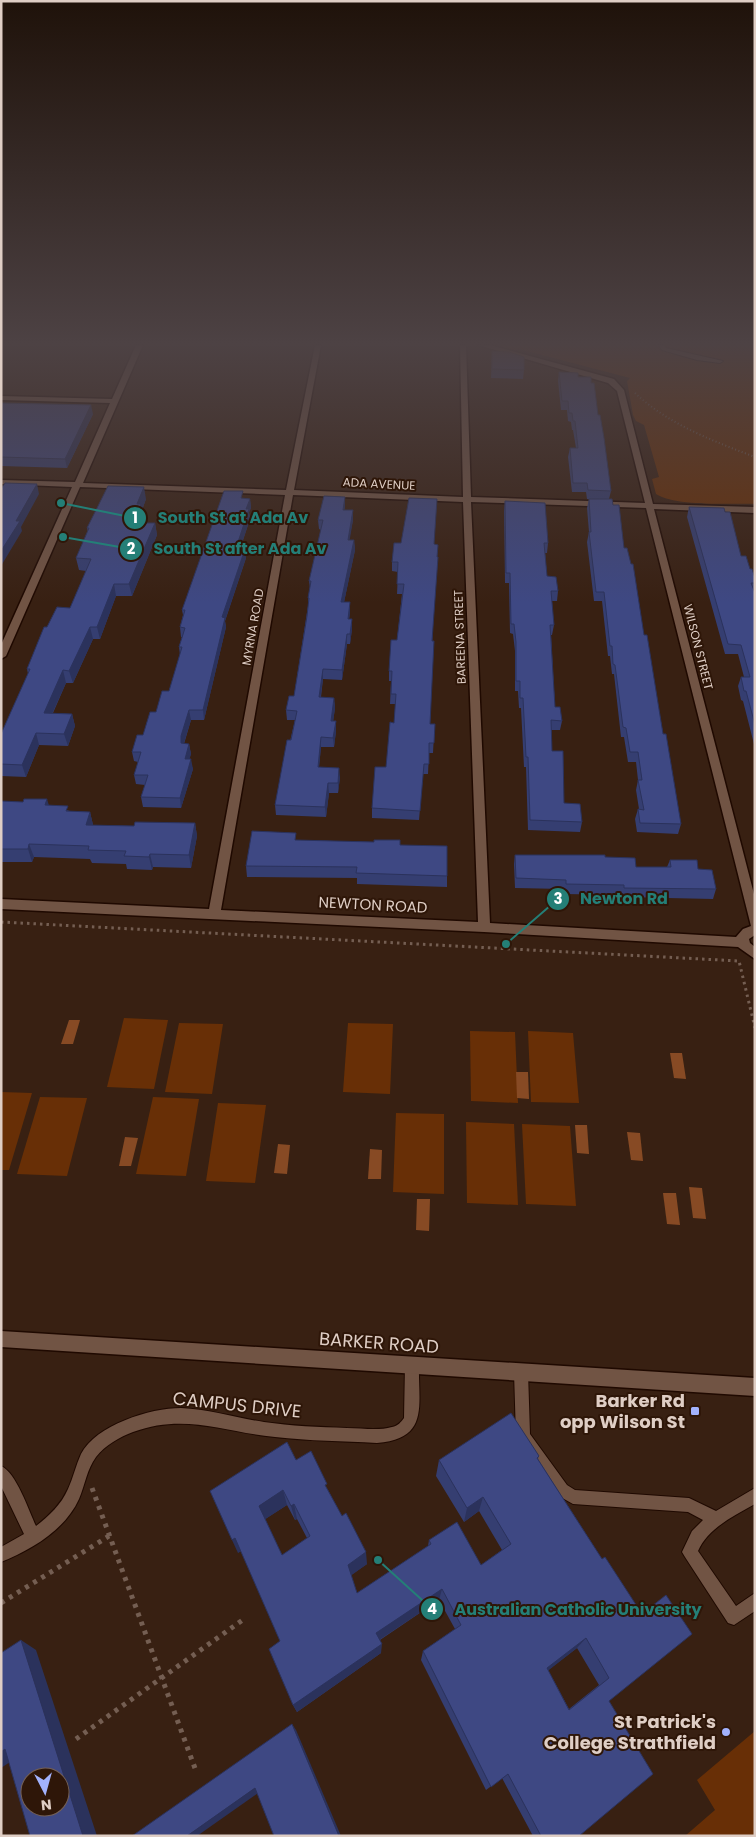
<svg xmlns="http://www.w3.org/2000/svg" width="756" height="1837" font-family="Poppins,sans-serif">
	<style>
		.green { fill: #682f06 }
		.water { fill: #874a24 }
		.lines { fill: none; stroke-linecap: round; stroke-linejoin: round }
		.service-casing { stroke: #1f0900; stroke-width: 2 }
		.minor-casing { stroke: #1f0900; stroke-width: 3 }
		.path-far2 { stroke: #745e52; stroke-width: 2; stroke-dasharray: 1 2.5; stroke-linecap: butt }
		.path-far1 { stroke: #745e52; stroke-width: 3; stroke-dasharray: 2.5 4; stroke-linecap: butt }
		.path { stroke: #745e52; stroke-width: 5; stroke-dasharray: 4 5.5; stroke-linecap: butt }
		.service { fill: #715444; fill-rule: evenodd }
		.minor { fill: #715444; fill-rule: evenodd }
		.wall { fill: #353e71; fill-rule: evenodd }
		.shaded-wall { fill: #2b325c }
		.building { fill: #3e4883; stroke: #2b325c; fill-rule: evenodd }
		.poi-dot { fill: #a2b2fd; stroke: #2e1608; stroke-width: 2 }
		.labels { text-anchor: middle; stroke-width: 4; stroke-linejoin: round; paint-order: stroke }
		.far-street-label { font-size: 12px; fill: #dfcec5; stroke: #2e1608 }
		.street-label { font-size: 15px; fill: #dfcec5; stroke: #2e1608 }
		.near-street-label { font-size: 18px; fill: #dfcec5; stroke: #2e1608 }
		.near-poi-label { font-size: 18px; font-weight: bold; fill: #dfcec5; stroke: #2e1608; text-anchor: end }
		.leader { fill: none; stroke: #247f77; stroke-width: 2 }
		.callout-dot { fill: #247f77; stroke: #2e1608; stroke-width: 2 }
		.mark-label { font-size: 15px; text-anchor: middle; font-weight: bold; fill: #fff }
		.callout-label { font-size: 16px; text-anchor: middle; font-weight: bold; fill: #247f77; stroke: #2e1608; stroke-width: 4; stroke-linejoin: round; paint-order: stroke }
	</style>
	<rect width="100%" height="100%" fill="#382012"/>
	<g class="green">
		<path d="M 488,345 L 755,345 L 755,504 C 730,503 676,507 656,494 L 652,479 L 659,477 L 644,425 L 636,421 L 633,415 L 627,381 L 630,378 L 519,349 L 509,351 Z"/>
		<polygon points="124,1018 168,1020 154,1089 107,1087"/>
		<polygon points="179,1023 223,1024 212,1094 165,1092"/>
		<polygon points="348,1023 393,1024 390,1094 343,1092"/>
		<polygon points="470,1031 515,1032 518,1103 471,1101"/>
		<polygon points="528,1031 573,1033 579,1103 531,1102"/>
		<polygon points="1,1092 32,1093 9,1170 1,1170"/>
		<polygon points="40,1097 87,1098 67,1176 17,1174"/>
		<polygon points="153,1097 199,1099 186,1176 136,1174"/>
		<polygon points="218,1103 266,1105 255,1183 206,1181"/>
		<polygon points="396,1113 444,1114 444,1194 393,1192"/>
		<polygon points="466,1122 514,1124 518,1205 467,1203"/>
		<polygon points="522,1124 570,1126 576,1206 526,1204"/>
		<polygon points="755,1731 755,1836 685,1836 715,1810 697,1780"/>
	</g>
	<g class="water">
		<polygon points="69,1020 80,1020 73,1044 61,1044"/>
		<polygon points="670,1053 682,1053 686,1079 674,1078"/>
		<polygon points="516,1072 528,1072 529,1099 517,1098"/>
		<polygon points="575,1125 587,1125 589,1154 577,1153"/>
		<polygon points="627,1132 640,1133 643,1161 631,1160"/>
		<polygon points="125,1137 138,1138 131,1166 119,1166"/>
		<polygon points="278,1144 290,1145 287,1174 274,1173"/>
		<polygon points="370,1149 382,1150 381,1179 368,1179"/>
		<polygon points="689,1187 702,1188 706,1219 693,1218"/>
		<polygon points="663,1193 676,1193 680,1225 667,1224"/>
		<polygon points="417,1199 430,1199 429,1231 416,1230"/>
	</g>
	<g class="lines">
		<defs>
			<g id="service">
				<polygon points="659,345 664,345 666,348 723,361 720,363 697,360 662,350"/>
				<path d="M 412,1358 L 417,1360 L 419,1365 C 418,1405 430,1439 377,1443 C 343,1441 309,1441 275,1437 C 223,1432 185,1413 133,1432 C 120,1437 105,1445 96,1457 C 87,1469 85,1485 79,1499 C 65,1530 31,1550 1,1562 L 1,1547 L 24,1534 L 1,1486 L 1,1466 C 16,1472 29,1511 36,1526 C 49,1516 61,1505 68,1489 C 73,1478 76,1465 81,1454 C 96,1425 150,1408 181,1408 C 209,1409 236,1418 264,1422 C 291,1426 319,1427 347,1428 C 362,1428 378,1431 392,1427 C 398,1426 401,1422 404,1418 L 405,1365 L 407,1360 Z"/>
				<path d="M 521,1365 L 526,1367 L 528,1372 L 530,1434 L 567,1485 L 575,1490 L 689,1498 L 716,1511 L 755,1488 L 755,1504 C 734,1516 708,1528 698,1551 L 736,1606 L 755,1593 L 755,1611 L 734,1625 L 728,1623 L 685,1557 L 682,1552 L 692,1531 L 703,1520 L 688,1512 L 573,1504 L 557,1495 L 518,1441 L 516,1436 L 514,1372 L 516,1367 Z"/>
			</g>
			<g id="minor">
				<path d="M 136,345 L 143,345 L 83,483 L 286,490 L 315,345 L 321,345 L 294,490 L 463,497 L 460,345 L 466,345 L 471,497 L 645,503 L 617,391 L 608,383 L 478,345 L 490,345 L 614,379 L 624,390 L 653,504 L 755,507 L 755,513 L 654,509 L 755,898 L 755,935 L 749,939 L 750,943 L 755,947 L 755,959 L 738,947 L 484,932 L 1,909 L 1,899 L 209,909 L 285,495 L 80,487 L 6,656 L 1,659 L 1,645 L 72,487 L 1,484 L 1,480 L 75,482 L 110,403 L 1,400 L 1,396 L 112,399 ZM 293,495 L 463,502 L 478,922 L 221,910 ZM 471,502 L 646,508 L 751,926 L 743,929 L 736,937 L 490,923 Z"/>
				<polygon points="1,1331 755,1378 755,1396 1,1347"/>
			</g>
		</defs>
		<use href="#service" class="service-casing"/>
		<use href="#minor" class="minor-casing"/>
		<path class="path-far2" d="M 635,393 C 668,424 713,441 755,457"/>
		<polyline class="path-far1" points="1,922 739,961 755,1028"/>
		<g class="path">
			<polyline points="92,1488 196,1771"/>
			<polyline points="1,1603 109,1536"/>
			<polyline points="76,1739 244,1619"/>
		</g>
		<use href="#service" class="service"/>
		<use href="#minor" class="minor"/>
	</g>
	<g class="wall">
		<polygon points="492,351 524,370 523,379 491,378"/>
		<polygon points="559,372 578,377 598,415 611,491 609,499 613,505 624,548 644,635 681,824 678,834 637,832 635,819 638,809 639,809 636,790 638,780 636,762 628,762 624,737 621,737 614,674 612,674 610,656 608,656 602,601 594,601 587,542 589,532 587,508 589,499 587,499 586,492 572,492 568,457 570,448 576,448 573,430 572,430 571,422 568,421 567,410 561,410 558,381"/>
		<polygon points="1,403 93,414 67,468 1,466"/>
		<polygon points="244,498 250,499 251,508 249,512 250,519 241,546 242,549 246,558 225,621 226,627 204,720 191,720 184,744 189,744 191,754 189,759 193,769 181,808 143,807 141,797 145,785 136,784 134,775 138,762 134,761 132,752 143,735 169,691 180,655 179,647 182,637 181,637 180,627 183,615 182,610"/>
		<polygon points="146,499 142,510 143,516 140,523 155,523 157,535 132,596 116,596 100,639 93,639 73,683 66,683 53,713 72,714 75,726 68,746 39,745 26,777 1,776 1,734 28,674 27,669 47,627 70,608 86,571 79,570 76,558 88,532 87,528"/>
		<polygon points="505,501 548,543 547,553 545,553 547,576 558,591 557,601 551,601 554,625 552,635 551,635 555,707 562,721 560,730 551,730 552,751 564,803 582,822 580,832 528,830 526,767 524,767 521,708 519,708 518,691 515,691 515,651 513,634 510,633 509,583 505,583 504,511"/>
		<polygon points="345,506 344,510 353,520 349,540 354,540 355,550 344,602 350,602 350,612 349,619 352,619 352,629 350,644 347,644 342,680 323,679 321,697 334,698 335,708 333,721 336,721 336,731 334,747 321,747 319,767 340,777 338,793 329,793 326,817 276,815 275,805 295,720 287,720 286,710 294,696 308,606 308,598 310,588 309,581 321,530 319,529 318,520"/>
		<polygon points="689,507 741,556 755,578 755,588 754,591 755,593 755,748 743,701 741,700 738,686 741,677 744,677 738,654 725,654 687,517"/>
		<polygon points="435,544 430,724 434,734 433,753 429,753 428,774 423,774 419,820 372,818 372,808 386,767 394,723 396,704 390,704 391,681 389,681 389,671 397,640 402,594 397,594 398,572 392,571 392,562"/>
		<polygon points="1,801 49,805 70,811 90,812 93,825 134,826 195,823 197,836 191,868 153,867 152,870 127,869 126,864 92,863 90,859 34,857 32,862 1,862"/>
		<polygon points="296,840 374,842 400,845 447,876 447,887 357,884 357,878 247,877 246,866"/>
		<polygon points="515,855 605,857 636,867 667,867 670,860 698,869 716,889 713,899 622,897 621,895 564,894 564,889 515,888 514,864"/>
		<path d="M 539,1456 L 538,1459 L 602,1559 L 642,1614 L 609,1701 L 579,1836 L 533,1836 L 502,1778 L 486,1790 L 421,1660 L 423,1651 L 455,1629 L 439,1600 L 380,1640 L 381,1653 L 297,1712 L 293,1705 L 280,1641 L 241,1551 L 238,1553 L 296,1460 L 328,1490 L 367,1564 L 351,1575 L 357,1593 L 428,1546 L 429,1540 L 481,1565 L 502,1550 L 479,1511 L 464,1522 L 436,1476 L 439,1460 ZM 287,1505 L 295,1520 L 297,1519 L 307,1538 L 282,1555 L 265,1519 ZM 577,1648 L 599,1685 L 569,1709 L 548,1670 Z"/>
	</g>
	<g class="shaded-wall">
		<polygon points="91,405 93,414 67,468 65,459"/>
		<polygon points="37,484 39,494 21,527 22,531 1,566 1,551 16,521"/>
		<polygon points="144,487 146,499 142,510 143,516 135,535 133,523 137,504"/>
		<polygon points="345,497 345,506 343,519 343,510"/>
		<polygon points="250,499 251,508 249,512 250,519 241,546 242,552 240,558 238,542 246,509"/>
		<polygon points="353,510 353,520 348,550 348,540"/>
		<polygon points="155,523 157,535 132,596 129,584"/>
		<polygon points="354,540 355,550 342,612 341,602"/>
		<polygon points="245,549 246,558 225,621 226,627 204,720 203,710 222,617"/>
		<polygon points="114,584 116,596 100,639 97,627"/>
		<polygon points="350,602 350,612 348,629 348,619"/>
		<polygon points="352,619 352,629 350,644 350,634"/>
		<polygon points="90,627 93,639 73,683 69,671"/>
		<polygon points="347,634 347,644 342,680 342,670"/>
		<polygon points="323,669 323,679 319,707 319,697"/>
		<polygon points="63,670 66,683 47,725 44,713"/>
		<polygon points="334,698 335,708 332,731 331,721"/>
		<polygon points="189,710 191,720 183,746 181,743 181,736"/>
		<polygon points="72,714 75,726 68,746 64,734"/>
		<polygon points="336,721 336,731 334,747 333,738"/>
		<polygon points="36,733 39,745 26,777 22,765"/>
		<polygon points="321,737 321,747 318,777 318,767"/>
		<polygon points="189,744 191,754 187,769 185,759"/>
		<polygon points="191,759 193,769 181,808 180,798"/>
		<polygon points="339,768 340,777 338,793 338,783"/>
		<polygon points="328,783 329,793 326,817 325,807"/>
		<polygon points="47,799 51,812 45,805"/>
		<polygon points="90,812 93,825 89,838 86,825"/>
		<polygon points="195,823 197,836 191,868 189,855"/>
		<polygon points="29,844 34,857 32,862 28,849"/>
		<polygon points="150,854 153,867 152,870 149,857"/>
		<polygon points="283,1490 287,1505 264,1520 259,1506"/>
		<polygon points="483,1497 479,1511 464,1522 467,1508"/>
		<polygon points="294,1504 297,1519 295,1520 291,1506"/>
		<polygon points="235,1538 241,1551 238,1553 232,1540"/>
		<polygon points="366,1552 367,1564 349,1577 348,1565"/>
		<polygon points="442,1589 439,1600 376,1642 376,1633"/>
		<polygon points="586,1638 577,1648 540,1677 547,1668"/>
		<polygon points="21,1640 36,1650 97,1836 83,1836"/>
		<polygon points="382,1644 381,1653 297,1712 293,1705"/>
		<polygon points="292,1724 296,1730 341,1836 339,1836"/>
		<polygon points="5,1749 22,1754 1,1768 1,1752"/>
		<polygon points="255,1788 261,1791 197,1836 187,1836"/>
	</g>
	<g class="building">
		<polygon points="492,351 509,352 524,357 524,370 492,369"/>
		<polygon points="559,372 578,373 578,377 591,377 591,383 594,383 598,415 600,415 604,438 611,491 588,490 587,483 573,483 570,448 578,448 575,421 573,421 572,413 569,413 568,401 562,401"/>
		<polygon points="1,403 91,405 65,459 1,457"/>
		<polygon points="5,483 37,484 16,521 20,521 1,551 1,489"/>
		<polygon points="108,486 144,487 137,504 141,504 133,523 155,523 129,584 114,584 97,627 90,627 69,671 63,670 44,713 72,714 64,734 36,733 22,765 1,764 1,734 30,669 27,669 44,627 47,627 57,607 70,608 91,559 76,558 89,528 87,528"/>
		<polygon points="224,491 243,491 241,498 250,499 246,509 249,509 238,542 241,542 239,549 245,549 222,617 225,618 203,710 189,710 181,736 181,743 189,744 185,759 191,759 180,798 141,797 148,775 134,775 141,752 132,752 137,735 143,735 150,712 156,712 162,691 169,691 182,647 179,647 185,628 180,627 185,610 182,610"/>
		<polygon points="324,496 345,497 343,510 353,510 348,540 354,540 341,602 350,602 348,619 352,619 350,634 347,634 342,670 323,669 319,697 334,698 331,721 336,721 333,738 321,737 318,767 339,768 338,783 328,783 325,807 275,805 287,740 291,740 297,711 286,710 289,696 294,696 307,616 309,598 308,598 311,581 309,581 323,520 318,520"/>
		<polygon points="409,498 437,499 434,544 438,545 437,557 438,557 432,641 434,641 430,724 435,724 434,743 429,743 429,764 424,764 420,811 372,808 375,767 386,767 390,722 394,723 396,694 391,694 392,671 389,671 391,640 397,640 404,584 397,584 398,562 392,562 394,543 401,543"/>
		<polygon points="589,499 612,499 613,505 619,505 624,548 627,548 631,564 633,564 644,635 647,635 663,734 666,734 681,824 640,823 638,809 644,810 638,780 642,780 638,752 630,752 626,728 623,727 615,665 613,664 612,646 610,646 604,592 596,592 589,532 591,532"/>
		<polygon points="505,501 545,503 548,543 544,543 547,576 556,577 558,591 551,591 554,625 550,625 555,707 560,707 562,721 551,720 552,751 563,751 564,803 580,804 582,822 530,820 528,757 526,757 523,698 520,698 520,681 516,681 516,642 514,624 511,624 510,573 506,573"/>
		<polygon points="689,507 724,508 725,512 730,512 741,556 746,556 750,569 752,569 755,578 755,583 751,583 755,593 755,725 746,691 744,691 741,677 750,677 741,645 728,644"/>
		<polygon points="24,799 47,799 45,805 68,806 66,811 90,812 86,825 134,826 135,822 195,823 189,855 150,854 149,857 124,856 126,851 88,850 89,846 29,844 28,849 1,849 1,801 23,802"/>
		<polygon points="252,831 296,833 295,840 374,842 374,840 400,840 400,845 447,846 447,876 356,873 357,867 246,866"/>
		<polygon points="515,855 605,855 605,857 635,858 636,867 671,867 670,860 697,860 698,869 712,870 716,889 624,888 624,885 566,884 566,880 516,878"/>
		<path d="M 511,1413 L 539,1456 L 537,1458 L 602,1559 L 605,1557 L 642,1614 L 666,1595 L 692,1634 L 609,1701 L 653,1774 L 579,1836 L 541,1836 L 508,1774 L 491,1787 L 423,1651 L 461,1625 L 442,1589 L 376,1633 L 382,1644 L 293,1705 L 269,1649 L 280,1641 L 235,1538 L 232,1540 L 210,1491 L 287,1442 L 296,1460 L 311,1451 L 327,1484 L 325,1485 L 342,1516 L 346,1513 L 366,1552 L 348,1565 L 357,1593 L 431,1544 L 429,1540 L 457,1522 L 481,1565 L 511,1544 L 483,1497 L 467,1508 L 439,1460 ZM 283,1490 L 291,1506 L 294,1504 L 310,1536 L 282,1555 L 259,1506 ZM 586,1638 L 609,1678 L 569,1710 L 547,1668 Z"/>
		<path d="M 21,1640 L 83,1836 L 30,1836 L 5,1749 L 1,1752 L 1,1653 ZM 30,1777 L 60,1777 L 60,1807 L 30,1807 Z"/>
		<polygon points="292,1724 339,1836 274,1836 255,1788 187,1836 132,1836"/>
	</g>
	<linearGradient id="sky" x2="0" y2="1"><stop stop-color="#1f120a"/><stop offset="0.57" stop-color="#4d4244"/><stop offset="1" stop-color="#4d4244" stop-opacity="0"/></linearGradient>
	<rect width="756" height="603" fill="url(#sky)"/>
	<g class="poi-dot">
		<rect x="690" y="1406" width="10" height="10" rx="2.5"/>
		<circle cx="726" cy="1732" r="5"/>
	</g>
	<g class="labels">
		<g class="far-street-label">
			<text transform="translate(379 484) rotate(3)" y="4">ADA AVENUE</text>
			<text transform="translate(253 627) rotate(-80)" y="4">MYRNA ROAD</text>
			<text transform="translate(460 637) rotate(-92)" y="4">BAREENA STREET</text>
			<text transform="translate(698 647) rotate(76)" y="4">WILSON STREET</text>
		</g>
		<g class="street-label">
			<text transform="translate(373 905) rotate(3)" y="5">NEWTON ROAD</text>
		</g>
		<g class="near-street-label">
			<text transform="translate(379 1343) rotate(4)" y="6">BARKER ROAD</text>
			<text transform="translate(237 1405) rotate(6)" y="6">CAMPUS DRIVE</text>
		</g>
		<g class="near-poi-label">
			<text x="685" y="1407">Barker Rd<tspan x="685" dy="21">opp Wilson St</tspan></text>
			<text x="716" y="1728">St Patrick's<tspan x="716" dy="21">College Strathfield</tspan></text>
		</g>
	</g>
	<path class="leader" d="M61 503L135 518M63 537L131 549M506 944L558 899M378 1560L432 1609"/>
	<g class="callout-dot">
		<circle cx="61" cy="503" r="5"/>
		<circle cx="63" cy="537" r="5"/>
		<circle cx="506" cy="944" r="5"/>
		<circle cx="378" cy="1560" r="5"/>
		<circle cx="135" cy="518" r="12"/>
		<circle cx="131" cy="549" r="12"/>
		<circle cx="558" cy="899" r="12"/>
		<circle cx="432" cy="1609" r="12"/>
	</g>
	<g class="mark-label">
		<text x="135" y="523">1</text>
		<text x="131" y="554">2</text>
		<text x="558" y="904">3</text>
		<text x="432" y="1614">4</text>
	</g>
	<g class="callout-label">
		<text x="233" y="523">South St at Ada Av</text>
		<text x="240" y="554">South St after Ada Av</text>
		<text x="624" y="904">Newton Rd</text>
		<text x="578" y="1615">Australian Catholic University</text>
	</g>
	<rect width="756" height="1837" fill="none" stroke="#dfcec5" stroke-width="5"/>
	<g transform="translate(45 1792) rotate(174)"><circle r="24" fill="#2e1608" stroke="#756054"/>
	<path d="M0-4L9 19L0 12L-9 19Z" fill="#a2b2fd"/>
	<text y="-8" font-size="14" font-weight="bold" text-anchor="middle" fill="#dfcec5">N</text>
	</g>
</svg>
